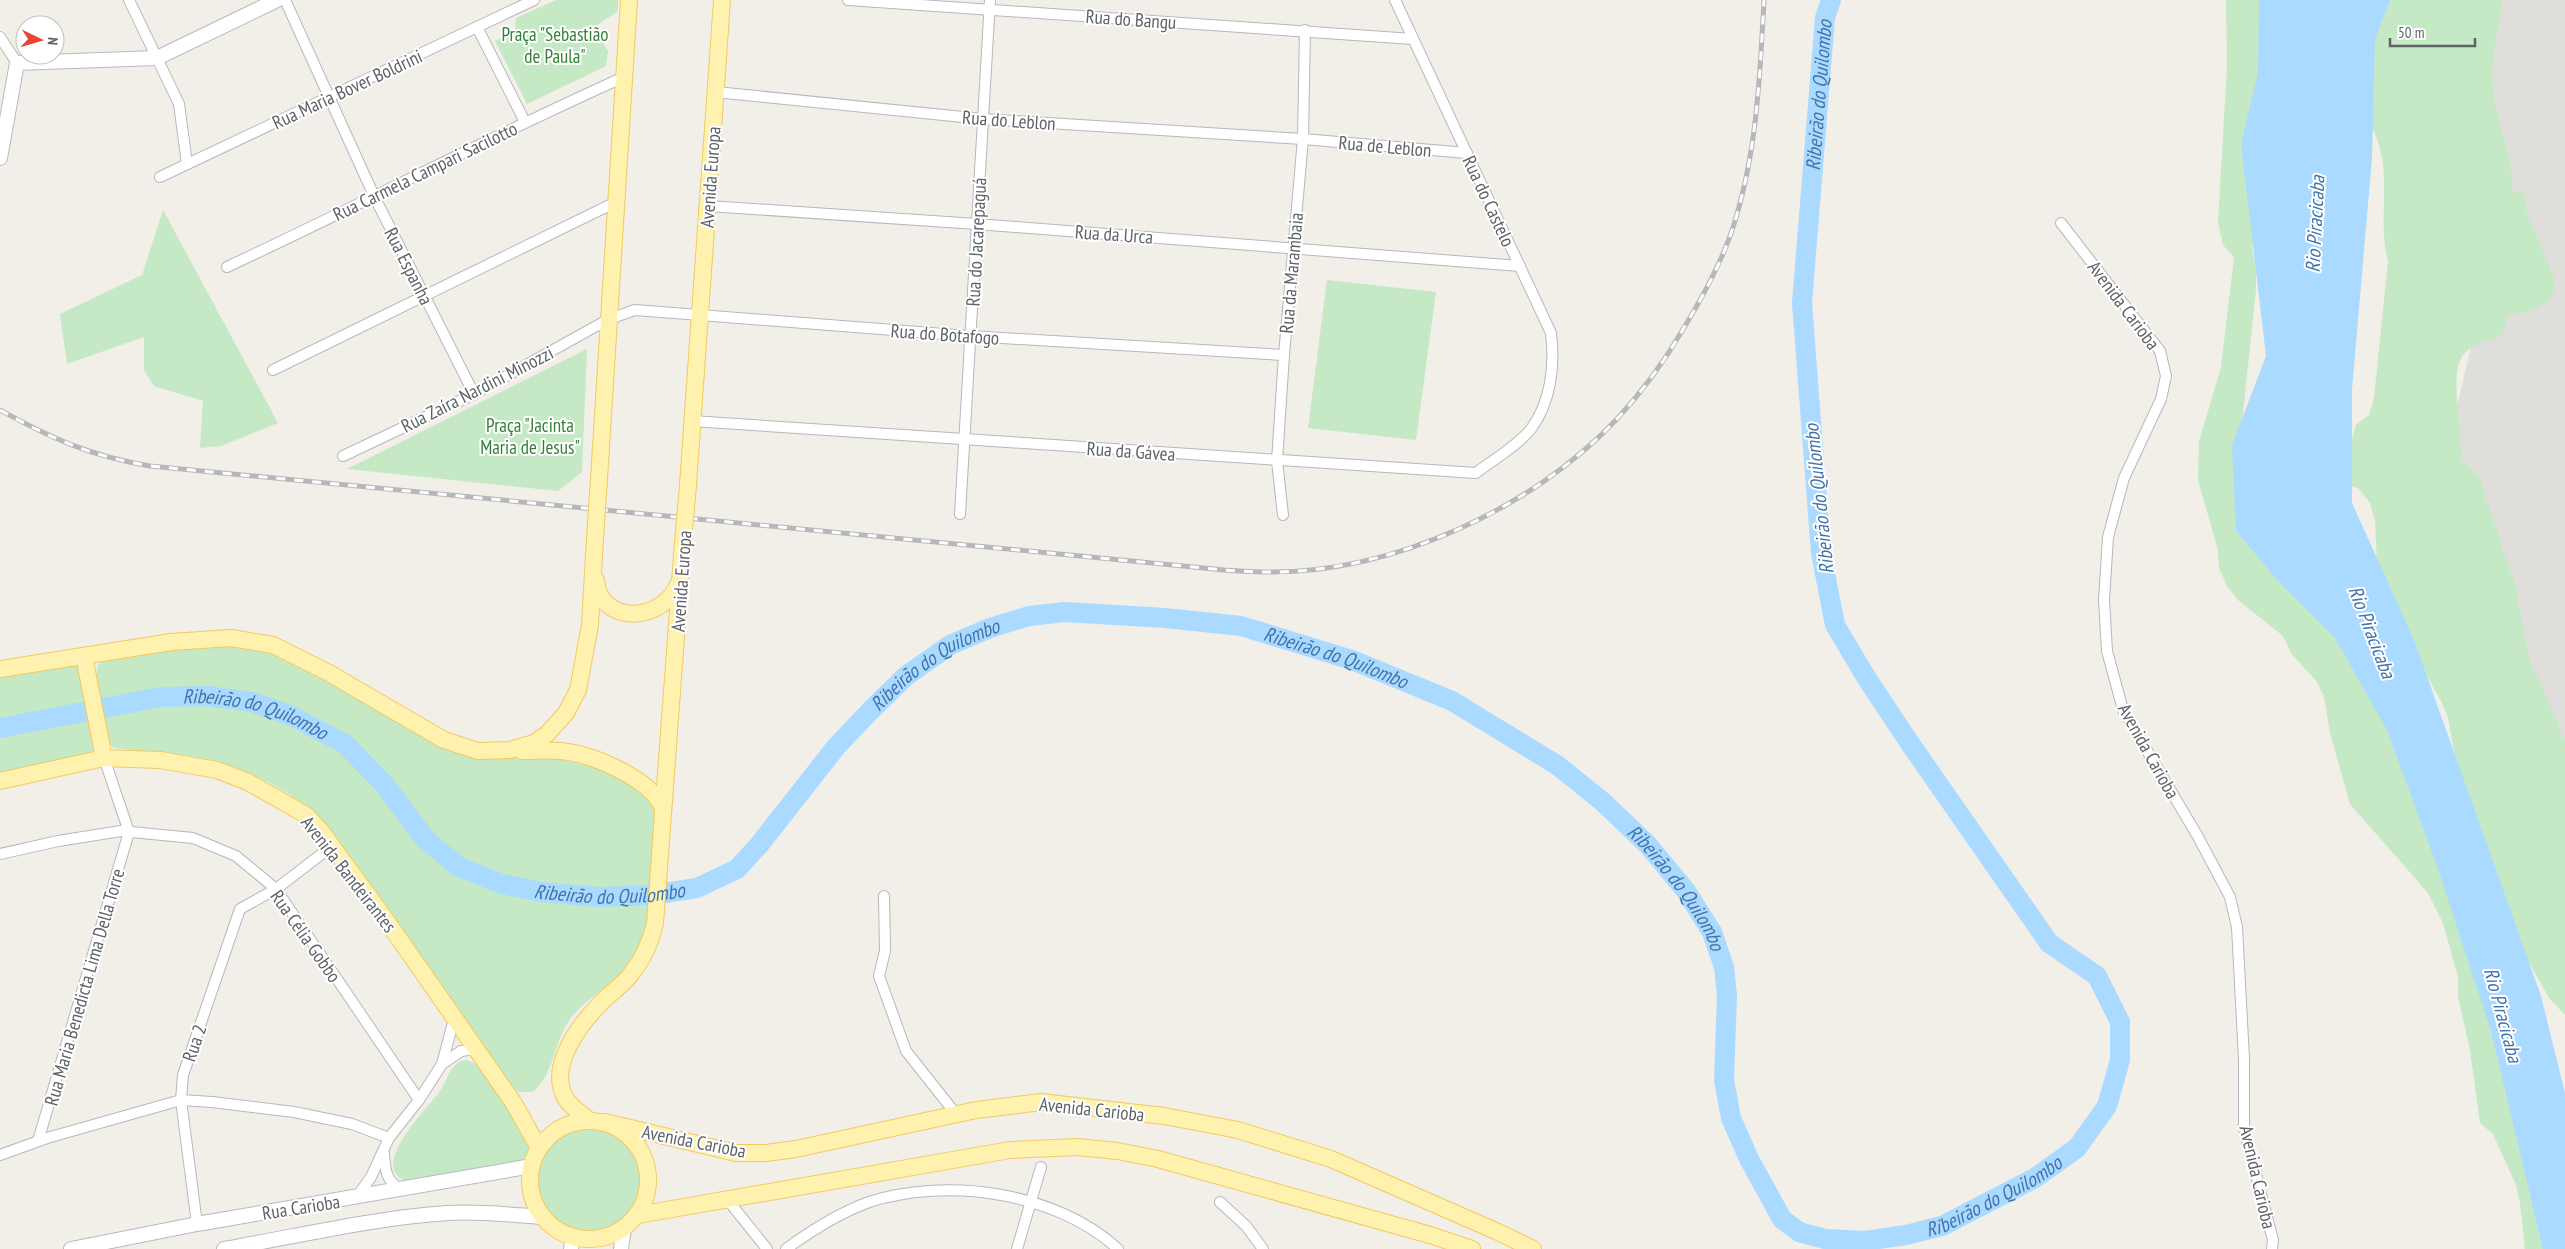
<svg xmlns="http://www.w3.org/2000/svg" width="2565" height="1249" font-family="'PT Sans Narrow',sans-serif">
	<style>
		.industrial { fill: #e0deda }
		.green { fill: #c5e8c5 }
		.water { fill: #aadaff }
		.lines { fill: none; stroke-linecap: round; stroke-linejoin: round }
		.river { stroke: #aadaff; stroke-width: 20 }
		.street-casing { stroke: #b5b8bc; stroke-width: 12 }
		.secondary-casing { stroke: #b6babf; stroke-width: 16 }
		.primary-casing { stroke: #f2c960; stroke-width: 18 }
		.street { stroke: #fff; stroke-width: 10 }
		.secondary { stroke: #fff; stroke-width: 14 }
		.primary { stroke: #fff2af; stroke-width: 16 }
		.rail-casing { stroke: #b6b7b8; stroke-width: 5 }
		.rail { stroke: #fff; stroke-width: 3; stroke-dasharray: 9; stroke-linecap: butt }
		.primary-bridge-casing { stroke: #f2c960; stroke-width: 18; stroke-linecap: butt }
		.primary-bridge { stroke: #fff2af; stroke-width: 16 }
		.labels { text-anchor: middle; stroke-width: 4; stroke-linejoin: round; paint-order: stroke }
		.street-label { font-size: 19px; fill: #5f6368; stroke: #fff }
		.park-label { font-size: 19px; fill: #348238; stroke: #fff }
		.water-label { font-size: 20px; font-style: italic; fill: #4174aa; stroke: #fff }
	</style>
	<rect width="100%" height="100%" fill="#f1efe8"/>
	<polygon class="industrial" points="2501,0 2565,0 2565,808 2451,431 2481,306 2485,95"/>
	<g class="green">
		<polygon points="556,0 618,0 618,11 593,28 608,51 606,66 527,104 495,41 515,31 516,18"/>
		<polygon points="2226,0 2271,0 2259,233 2252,247 2256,271 2256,290 2237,469 2357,642 2469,948 2553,1249 2525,1249 2520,1203 2516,1185 2493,1134 2480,1123 2470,1050 2458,996 2458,977 2443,923 2428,893 2350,804 2330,733 2324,697 2317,682 2291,653 2283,636 2238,600 2227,586 2219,568 2218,550 2198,480 2199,442 2221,367 2234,257 2223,245 2218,222 2227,66"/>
		<path d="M 2383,0 L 2503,0 C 2497,32 2489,67 2494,100 C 2500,131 2514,160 2512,191 L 2525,194 L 2527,214 L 2555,280 C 2557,306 2528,314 2507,315 L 2505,328 L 2501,336 C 2488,341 2472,344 2463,355 C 2449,373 2462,433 2461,458 L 2479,477 L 2515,585 L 2529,658 L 2565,740 L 2565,1015 L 2549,998 L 2531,966 L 2512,944 L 2469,837 L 2448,718 L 2442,703 L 2412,649 L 2377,565 L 2375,521 L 2370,503 L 2358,488 L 2340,483 L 2356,425 L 2369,415 L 2374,398 L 2388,261 C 2378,225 2390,180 2379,145 C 2375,128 2362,112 2353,97 Z"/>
		<polygon points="163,210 278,423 221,446 200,448 203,401 154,386 144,370 144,337 67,364 60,314 142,275"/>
		<polygon points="1327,280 1436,292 1416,440 1308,428"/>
		<polygon points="587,349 582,472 558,491 347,469"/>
		<path d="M 231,645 L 271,652 L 326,679 L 442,746 L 548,757 L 602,769 L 646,793 L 654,808 C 653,839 652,931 637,955 C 620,981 590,994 571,1018 C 553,1042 555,1073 533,1092 L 519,1092 L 512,1086 L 327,826 C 293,788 238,764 188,756 C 163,752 137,752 112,747 L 108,739 L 97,680 L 97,667 L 103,660 L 172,649 Z"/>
		<polygon points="77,663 96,745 91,753 0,773 0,675"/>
		<path d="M 466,1060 L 477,1064 L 530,1139 L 527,1155 L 519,1162 L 411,1182 C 363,1173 425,1110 438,1094 C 448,1082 448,1063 466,1060 Z"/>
		<circle cx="589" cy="1180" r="54"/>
	</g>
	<polygon class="water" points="2259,0 2390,0 2375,39 2372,158 2352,389 2352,503 2414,640 2541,996 2565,1093 2565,1249 2543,1249 2491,1031 2437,866 2387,730 2335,638 2279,582 2236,531 2232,445 2266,356 2241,144 2258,73"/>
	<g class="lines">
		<path class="river" id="s1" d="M 0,728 L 161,697 L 207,696 L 252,702 L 292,716 L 345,744 L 385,785 L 425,839 L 459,867 L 502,884 L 541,892 L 599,897 L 651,895 L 697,888 L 737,869 L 759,845 L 836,747 L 871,710 L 906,676 L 950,645 L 990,628 L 1029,616 L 1065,612 L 1165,618 L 1241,626 L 1352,660 L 1452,701 L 1557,765 L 1603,802 L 1648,845 L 1686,891 L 1712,932 L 1724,967 L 1727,995 L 1724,1080 L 1731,1118 L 1749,1159 L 1782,1219 L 1799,1232 L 1825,1239 L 1865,1241 L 1906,1235 L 1942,1226 L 2035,1178 L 2077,1148 L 2107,1106 L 2120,1060 L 2120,1022 L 2097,976 L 2049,943 L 1909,742 L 1866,677 L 1835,625 L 1821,553 L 1802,303 L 1825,18 L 1831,0"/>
		<defs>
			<g id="street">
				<polyline points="129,0 179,104 187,164"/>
				<polyline points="285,0 375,198 474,394"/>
				<polyline points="848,0 1413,39"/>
				<polyline points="477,27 525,122"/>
				<polyline points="0,37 17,63"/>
				<polyline points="716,92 983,119 1303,139 1467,153"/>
				<polyline points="160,177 534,0"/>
				<polyline points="708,206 977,224 1520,266"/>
				<polyline points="2061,223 2160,351 2166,376 2161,399 2124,478 2108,537 2104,600 2107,651 2123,710 2197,835 2230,897 2237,927 2244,1059 2244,1129 2273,1240 2272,1249"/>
				<path d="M 227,267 C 360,205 490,137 624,77"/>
				<polyline points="273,370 616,202"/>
				<path d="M 692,421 L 1476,473 C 1494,459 1517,446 1531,429 C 1551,402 1555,365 1551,333 L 1395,0"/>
				<polyline points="343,456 474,394 609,319 635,310 970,336 1284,355"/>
				<polyline points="960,514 990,0"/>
				<polyline points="1283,515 1277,461 1284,355 1303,139 1305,30"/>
				<polyline points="0,854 58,841 121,831 193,838 236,856 276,889 419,1100"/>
				<polyline points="884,896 885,951 879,976 906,1051 956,1114"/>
				<polyline points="442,1064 461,1051 476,1049"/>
				<polyline points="38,1141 129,832 104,758"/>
				<path d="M 384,1154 C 385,1169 386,1182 401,1189"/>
				<polyline points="0,1155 47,1138 181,1100 212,1102 294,1112 352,1124 389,1138"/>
				<polyline points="356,1198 371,1177 389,1138 419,1100 442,1064 454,1019"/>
				<polyline points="727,1199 767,1249"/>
				<polyline points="1220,1202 1246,1226 1263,1249"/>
				<polyline points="197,1224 181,1100 183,1075 240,909 276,889 332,846"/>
				<path d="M 786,1249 C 812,1230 839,1213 869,1202 C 948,1177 1056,1192 1118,1249"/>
				<polyline points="1017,1249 1041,1167"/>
			</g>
			<g id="secondary">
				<polyline points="0,158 17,63 157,58 277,0"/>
				<polyline points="71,1249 197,1224 532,1166"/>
				<path d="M 224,1249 C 298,1236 373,1218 448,1213 C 480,1211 511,1215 543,1217"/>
				<polyline points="571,1249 573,1237"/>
				<polyline points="621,1249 624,1228"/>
			</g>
			<g id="primary">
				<polyline points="599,479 629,0"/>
				<polyline points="688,485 722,0"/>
				<path d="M 596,580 C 600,626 664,623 679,582"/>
				<polyline points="84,656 104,758"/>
				<polyline points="0,669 171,642 231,638 273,645 329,673 444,740 478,751 510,750 534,743 547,734 566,713 578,690 590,625 595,538"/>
				<path d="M 522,751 C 535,751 548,750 561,751 C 592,754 650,778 663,808"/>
				<polyline points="0,781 104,758 160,760 217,770 248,782 306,815 321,831 386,920 513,1102 539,1148"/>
				<path d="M 589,1120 C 581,1114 572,1108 566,1099 C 547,1068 579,1025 600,1004 C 610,993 622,986 631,974 C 643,959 651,942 655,923 L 683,542"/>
				<circle cx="589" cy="1180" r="59"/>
				<polyline points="605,1122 736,1153 766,1153 796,1149 976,1110 1041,1102 1164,1116 1238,1130 1331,1159 1498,1232 1533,1249"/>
				<polyline points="638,1215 1010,1150 1077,1147 1118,1151 1158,1159 1430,1235 1472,1249"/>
			</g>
		</defs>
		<use href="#street" class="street-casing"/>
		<use href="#secondary" class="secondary-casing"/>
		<use href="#primary" class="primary-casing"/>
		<use href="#street" class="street"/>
		<use href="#secondary" class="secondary"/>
		<use href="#primary" class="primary"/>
		<defs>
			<path id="rail" d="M 0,410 C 52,439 91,456 150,466 L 1224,570 C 1239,571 1254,572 1268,572 C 1392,573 1532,509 1616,420 C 1643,391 1666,359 1685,326 C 1705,293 1724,258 1735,221 C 1757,149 1760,75 1764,0"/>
		</defs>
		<use href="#rail" class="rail-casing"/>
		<use href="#rail" class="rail"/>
		<defs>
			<g id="primary-bridge">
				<polyline points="595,538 599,479"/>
				<polyline points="683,542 688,485"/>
			</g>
		</defs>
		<use href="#primary-bridge" class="primary-bridge-casing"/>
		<use href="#primary-bridge" class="primary-bridge"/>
	</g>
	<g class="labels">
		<g class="street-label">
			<text transform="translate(1131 19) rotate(4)" y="7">Rua do Bangu</text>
			<text transform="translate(347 89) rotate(-25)" y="7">Rua Maria Bover Boldrini</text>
			<text transform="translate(1009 120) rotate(4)" y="7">Rua do Leblon</text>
			<text transform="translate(1385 146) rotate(5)" y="7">Rua de Leblon</text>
			<text transform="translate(425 171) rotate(-26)" y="7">Rua Carmela Campari Sacilotto</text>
			<text transform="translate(710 177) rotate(-86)" y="7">Avenida Europa</text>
			<text transform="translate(1489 201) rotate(65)" y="7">Rua do Castelo</text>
			<text transform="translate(1114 234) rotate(4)" y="7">Rua da Urca</text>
			<text transform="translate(976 242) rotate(-87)" y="7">Rua do Jacarepaguá</text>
			<text transform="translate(409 266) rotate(63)" y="7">Rua Espanha</text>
			<text transform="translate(1291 273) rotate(-85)" y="7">Rua da Marambaia</text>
			<text transform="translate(2124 305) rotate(53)" y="7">Avenida Carioba</text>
			<text transform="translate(945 334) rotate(4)" y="7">Rua do Botafogo</text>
			<text transform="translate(477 389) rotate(-27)" y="7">Rua Zaíra Nardini Minozzi</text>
			<text transform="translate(1131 451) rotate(4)" y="7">Rua da Gávea</text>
			<text transform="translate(681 581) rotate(-86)" y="7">Avenida Europa</text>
			<text transform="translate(2149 751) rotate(61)" y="7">Avenida Carioba</text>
			<text transform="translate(349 874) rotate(52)" y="7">Avenida Bandeirantes</text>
			<text transform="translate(306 936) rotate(55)" y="7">Rua Célia Gobbo</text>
			<text transform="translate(84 987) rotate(-74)" y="7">Rua Maria Benedicta Lima Della Torre</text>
			<text transform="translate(194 1043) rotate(-71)" y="7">Rua 2</text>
			<text transform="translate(1092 1109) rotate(6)" y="7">Avenida Carioba</text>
			<text transform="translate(694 1141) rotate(11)" y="7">Avenida Carioba</text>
			<text transform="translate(2258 1177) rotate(77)" y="7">Avenida Carioba</text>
			<text transform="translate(301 1207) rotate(-9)" y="7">Rua Carioba</text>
		</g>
		<g class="park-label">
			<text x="555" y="41">Praça "Sebastião<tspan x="555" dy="22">de Paula"</tspan></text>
			<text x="530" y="432">Praça "Jacinta<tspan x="530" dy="22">Maria de Jesus"</tspan></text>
		</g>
		<g class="water-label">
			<text dy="7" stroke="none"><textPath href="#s1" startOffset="3786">Ribeirão do Quilombo</textPath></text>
			<text transform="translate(2315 224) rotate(-87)" y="7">Rio Piracicaba</text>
			<text transform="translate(1819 499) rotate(-96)" y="7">Ribeirão do Quilombo</text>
			<text transform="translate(2372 632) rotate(69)" y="7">Rio Piracicaba</text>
			<text dy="7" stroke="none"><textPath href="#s1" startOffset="1521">Ribeirão do Quilombo</textPath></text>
			<text dy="7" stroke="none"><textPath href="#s1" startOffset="1101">Ribeirão do Quilombo</textPath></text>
			<text dy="7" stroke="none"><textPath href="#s1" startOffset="261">Ribeirão do Quilombo</textPath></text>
			<text dy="7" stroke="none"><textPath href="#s1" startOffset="681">Ribeirão do Quilombo</textPath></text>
			<text dy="7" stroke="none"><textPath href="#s1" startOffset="1941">Ribeirão do Quilombo</textPath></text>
			<text transform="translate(2503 1015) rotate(75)" y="7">Rio Piracicaba</text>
			<text dy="7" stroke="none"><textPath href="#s1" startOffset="2526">Ribeirão do Quilombo</textPath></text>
		</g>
	</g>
	<g transform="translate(40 40) rotate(95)"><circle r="24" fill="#ffffff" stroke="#bfc1c3"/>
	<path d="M0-4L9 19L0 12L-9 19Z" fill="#ea4335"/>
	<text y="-8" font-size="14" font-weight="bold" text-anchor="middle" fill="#5f6368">N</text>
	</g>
	<path d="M2390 38v8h85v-8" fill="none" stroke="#5f6368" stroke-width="2.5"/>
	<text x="2398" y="38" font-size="15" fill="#5f6368" stroke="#ffffff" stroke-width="4" paint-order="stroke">50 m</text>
</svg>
